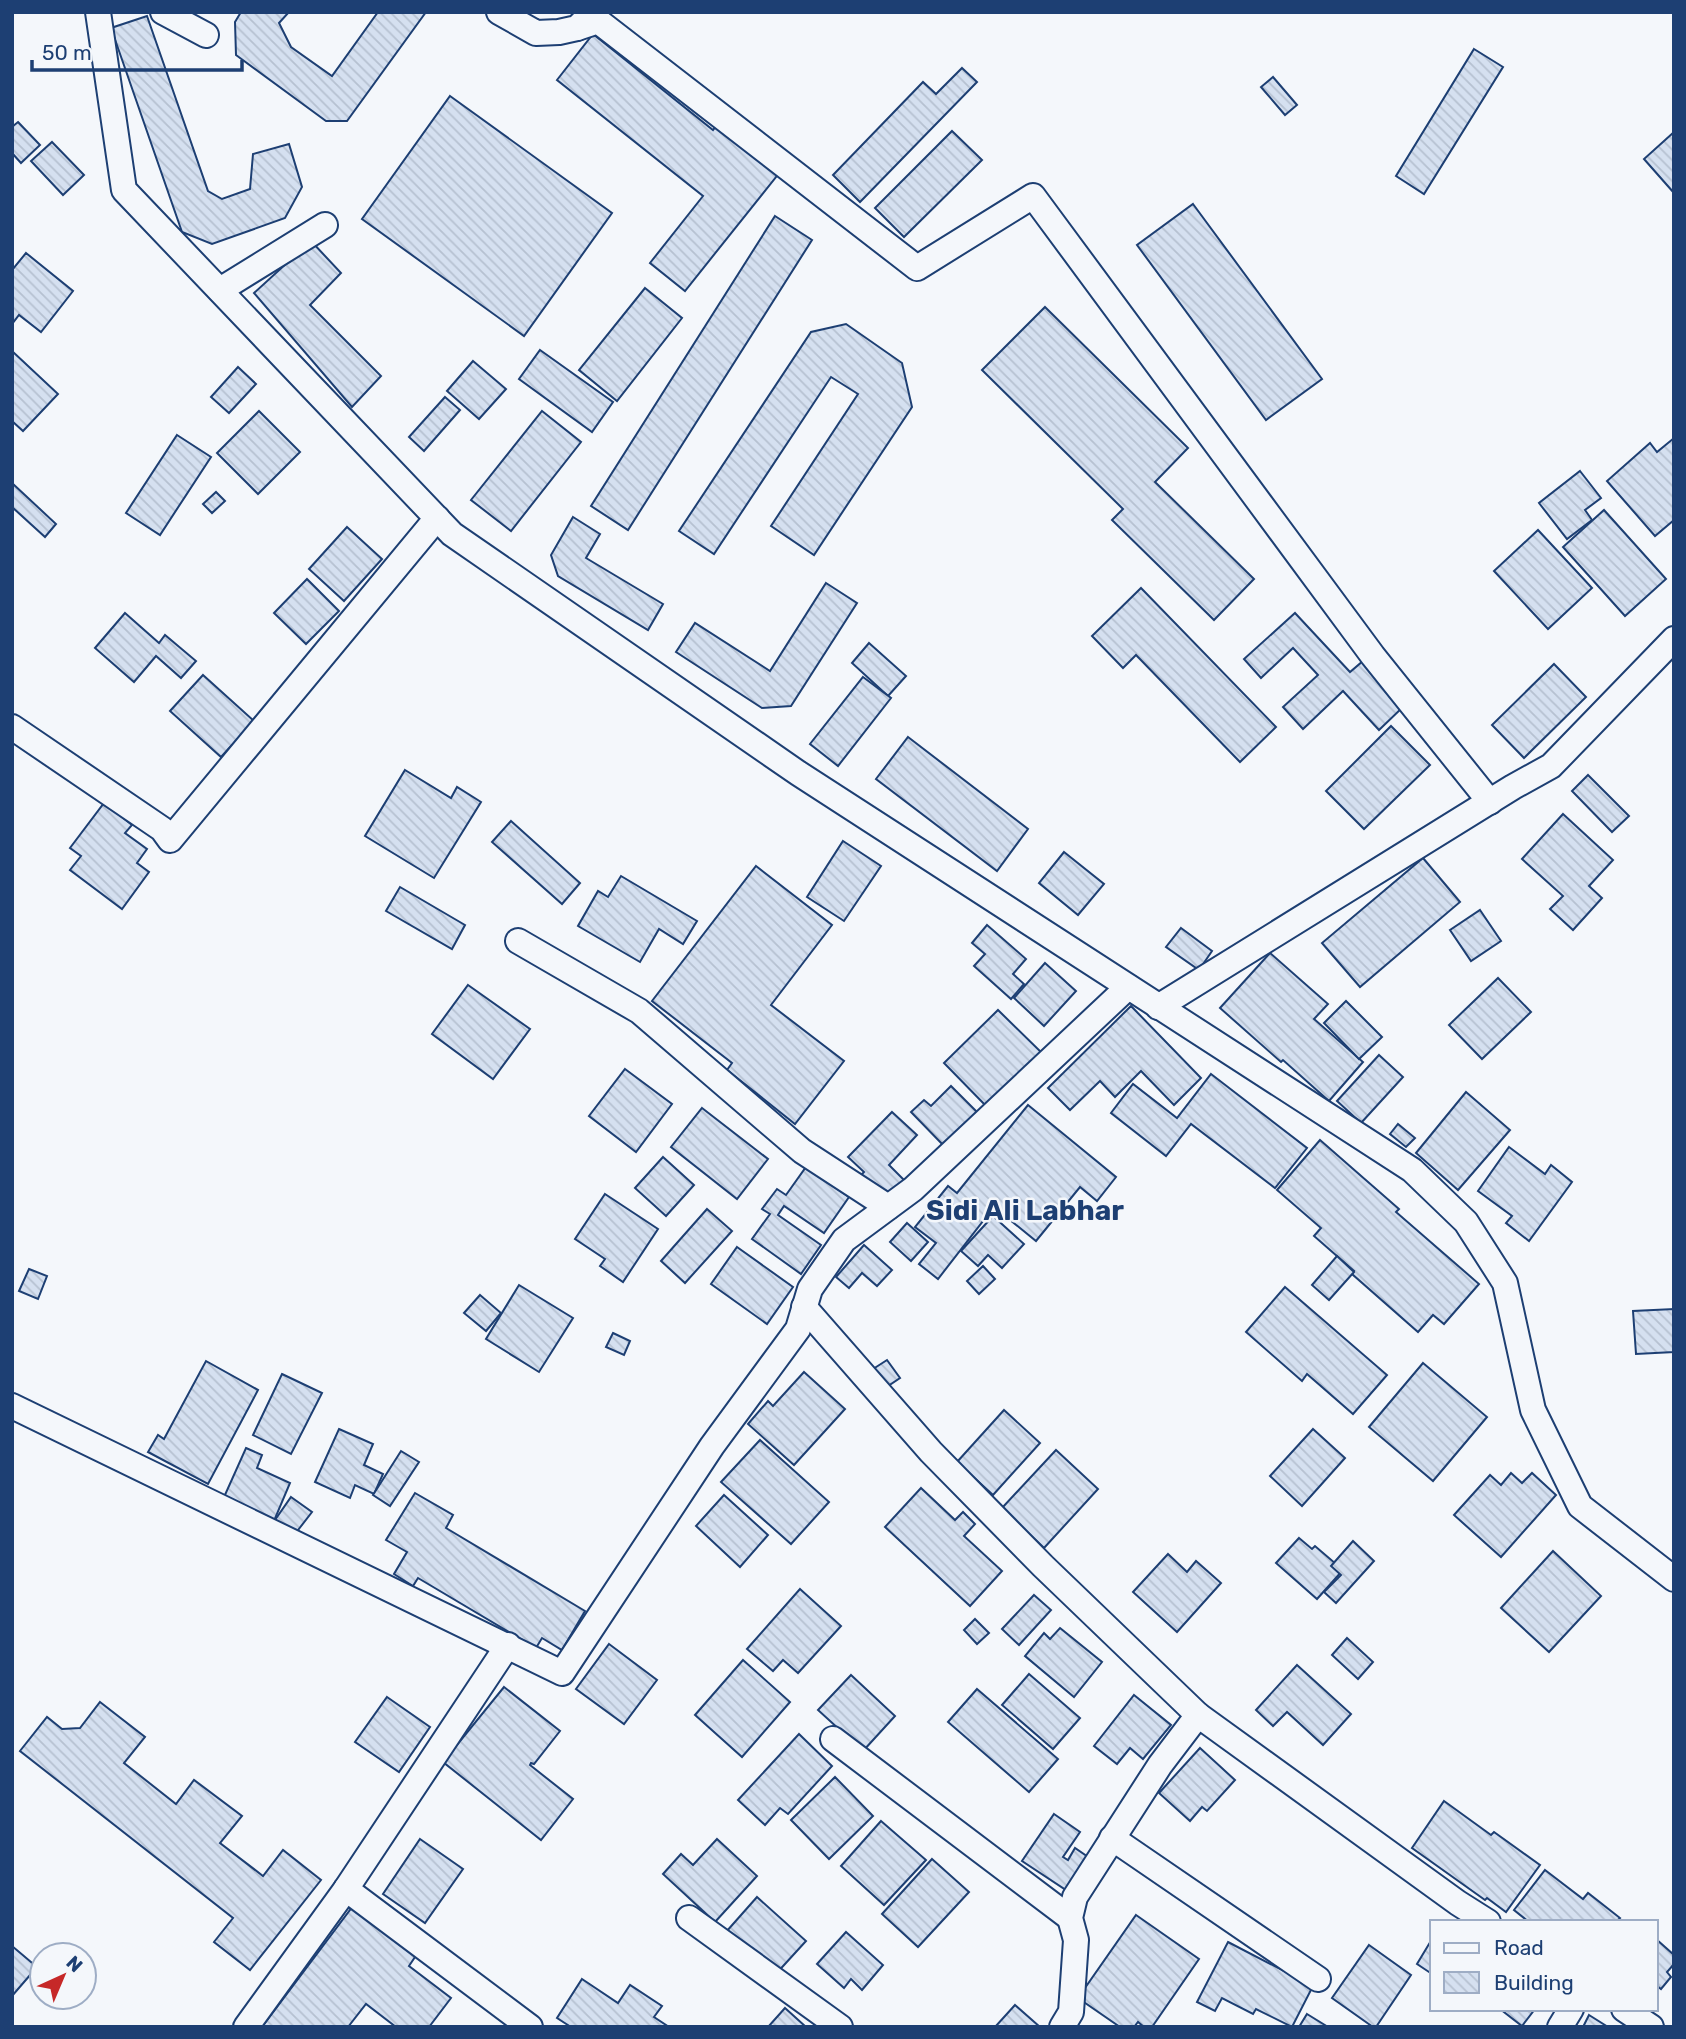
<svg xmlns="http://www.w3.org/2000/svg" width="1686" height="2039" font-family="Rubik,sans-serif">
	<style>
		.building { fill: url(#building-back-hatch); stroke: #1d3f73; stroke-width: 2 }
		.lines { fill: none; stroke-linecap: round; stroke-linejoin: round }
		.street-casing { stroke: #1d3f73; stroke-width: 28 }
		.street { stroke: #f4f7fb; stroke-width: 24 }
		.labels { text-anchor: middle; stroke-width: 5; stroke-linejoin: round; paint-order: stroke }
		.district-label { font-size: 28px; font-weight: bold; fill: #1d3f73; stroke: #f4f7fb }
	</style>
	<defs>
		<pattern id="building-back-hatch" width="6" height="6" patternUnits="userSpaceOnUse" patternTransform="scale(1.75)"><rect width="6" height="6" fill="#d5e0f0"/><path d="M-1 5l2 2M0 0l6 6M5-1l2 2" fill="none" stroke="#b6c1d1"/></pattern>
	</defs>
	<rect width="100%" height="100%" fill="#f4f7fb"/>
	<g class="building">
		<polygon points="241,12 289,12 279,23 291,47 332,76 378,12 426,12 347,121 326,121 236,55 235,22"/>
		<polygon points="147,16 208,191 222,199 250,189 253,154 289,144 302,187 285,218 212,244 182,232 111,28"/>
		<polygon points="593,34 713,130 726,113 788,162 685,291 650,263 703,196 557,80"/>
		<polygon points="1474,49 1503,67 1424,194 1396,176"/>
		<polygon points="962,68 977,82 860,202 833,175 923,82 936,94"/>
		<polygon points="1273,77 1297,105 1285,115 1261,87"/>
		<polygon points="450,96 612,213 524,336 362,219"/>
		<polygon points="18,122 40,145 21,163 12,153 12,127"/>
		<polygon points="952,131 982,160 904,237 875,208"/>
		<polygon points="1674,132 1674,193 1644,159"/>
		<polygon points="52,142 84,175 63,195 31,161"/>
		<polygon points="1193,204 1322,379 1266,420 1137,245"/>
		<polygon points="775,216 812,240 628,530 591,506"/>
		<polygon points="311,241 341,273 310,305 381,376 352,407 254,293"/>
		<polygon points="26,253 73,291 41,332 19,315 12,324 12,270"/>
		<polygon points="645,288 682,318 617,401 579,370"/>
		<polygon points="1045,307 1188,448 1155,482 1254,579 1214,620 1112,520 1123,509 982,370"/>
		<polygon points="846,324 902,363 912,407 814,555 771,526 858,394 831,377 714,554 679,531 811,332"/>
		<polygon points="540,350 613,402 592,432 519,379"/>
		<polygon points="12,351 58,394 23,431 12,421"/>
		<polygon points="473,361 506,389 479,419 447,391"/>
		<polygon points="238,367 256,384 229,413 211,397"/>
		<polygon points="445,397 460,410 424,451 409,437"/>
		<polygon points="259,411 300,452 258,494 217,453"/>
		<polygon points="542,411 581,442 511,531 471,500"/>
		<polygon points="177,435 211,457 160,535 126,513"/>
		<polygon points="1674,438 1674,520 1655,536 1607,481 1650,443 1657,452"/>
		<polygon points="1580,471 1601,498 1585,510 1592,520 1567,539 1539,503"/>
		<polygon points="12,483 56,524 45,537 12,507"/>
		<polygon points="216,492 225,501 212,513 203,504"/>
		<polygon points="1604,510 1666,579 1625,616 1563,547"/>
		<polygon points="573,517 600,534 586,558 663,604 648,630 558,576 551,555"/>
		<polygon points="347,527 382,559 344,601 309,569"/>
		<polygon points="1538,530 1592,588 1548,629 1494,571"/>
		<polygon points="307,579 339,611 306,644 274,613"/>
		<polygon points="826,583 857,603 791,706 762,708 676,652 695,623 770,671"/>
		<polygon points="1141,588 1276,727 1240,762 1136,655 1123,668 1092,636"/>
		<polygon points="125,613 159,643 165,635 196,661 181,678 156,656 134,682 95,648"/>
		<polygon points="1295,613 1350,672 1363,661 1404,706 1379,730 1343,691 1303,729 1283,707 1318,675 1293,648 1261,678 1244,659"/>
		<polygon points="869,643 906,676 888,696 852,663"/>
		<polygon points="1554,664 1586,697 1524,758 1492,725"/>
		<polygon points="203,675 254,721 221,757 170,711"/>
		<polygon points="863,677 891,698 838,766 810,744"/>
		<polygon points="1391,726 1430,765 1364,829 1326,791"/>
		<polygon points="908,737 1028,829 997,871 876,779"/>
		<polygon points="405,770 451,798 457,787 481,802 434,878 365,836"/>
		<polygon points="1588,775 1629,816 1612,832 1572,791"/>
		<polygon points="104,803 132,825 125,833 147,849 137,863 149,872 122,909 70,870 81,856 70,848"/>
		<polygon points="1563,814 1613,860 1589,886 1602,898 1573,930 1550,909 1563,896 1522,859"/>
		<polygon points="511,821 580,883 562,904 492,842"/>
		<polygon points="843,841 881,866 844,921 807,897"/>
		<polygon points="1064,852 1104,884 1078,915 1039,883"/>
		<polygon points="1423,858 1460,902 1360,987 1322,943"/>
		<polygon points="756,866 832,925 771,1005 844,1061 795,1124 727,1070 732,1063 652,1001"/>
		<polygon points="621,876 697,921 683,944 659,929 640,962 578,926 598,891 608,897"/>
		<polygon points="400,887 465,925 452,949 386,911"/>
		<polygon points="1480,910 1501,941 1471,961 1450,930"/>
		<polygon points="987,925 1026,959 1013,974 1024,984 1011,999 974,966 985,954 972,943"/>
		<polygon points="1181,928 1212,951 1199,970 1166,947"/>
		<polygon points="1270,953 1328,1004 1314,1019 1363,1062 1329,1101 1283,1060 1281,1062 1220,1008"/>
		<polygon points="1045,963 1076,991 1044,1026 1014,998"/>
		<polygon points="1498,978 1531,1012 1482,1059 1449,1025"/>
		<polygon points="468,985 530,1029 493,1079 432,1034"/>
		<polygon points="1346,1001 1382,1037 1359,1059 1324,1023"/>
		<polygon points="1131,1006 1201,1078 1174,1105 1141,1071 1115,1097 1100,1081 1070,1110 1048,1088"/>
		<polygon points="998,1010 1045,1056 990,1110 944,1063"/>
		<polygon points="1379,1055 1403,1077 1361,1123 1337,1101"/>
		<polygon points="625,1069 672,1104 636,1152 589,1116"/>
		<polygon points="1211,1074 1307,1148 1275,1188 1191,1124 1166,1156 1111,1113 1133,1084 1177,1118"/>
		<polygon points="951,1086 981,1116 947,1149 911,1112 924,1100 931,1106"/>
		<polygon points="1466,1092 1510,1130 1458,1190 1416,1153"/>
		<polygon points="1028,1105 1116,1177 1097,1201 1080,1187 1036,1241 994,1207 938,1279 919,1264 936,1243 915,1227 948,1186 957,1193"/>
		<polygon points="702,1108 768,1159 737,1199 671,1147"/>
		<polygon points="892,1112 917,1135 889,1165 907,1183 887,1203 859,1177 864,1172 848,1157"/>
		<polygon points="1398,1124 1415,1138 1406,1147 1390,1134"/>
		<polygon points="1320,1140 1399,1209 1396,1212 1479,1284 1444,1324 1433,1315 1418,1332 1352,1274 1354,1271 1314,1236 1321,1228 1277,1190"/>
		<polygon points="1509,1147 1545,1174 1551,1165 1572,1182 1529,1241 1506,1223 1512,1216 1478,1191"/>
		<polygon points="663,1157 694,1185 666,1216 635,1188"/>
		<polygon points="806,1167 849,1197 824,1233 784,1206 778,1215 821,1245 801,1274 752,1239 770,1214 762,1209 777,1189 786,1195"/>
		<polygon points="605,1194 658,1229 623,1282 600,1266 605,1259 575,1239"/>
		<polygon points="707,1209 732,1231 685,1283 661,1261"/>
		<polygon points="993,1216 1024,1244 1002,1268 988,1255 978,1266 961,1251"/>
		<polygon points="907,1223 928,1242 911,1261 890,1242"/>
		<polygon points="864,1245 892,1270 877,1286 862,1273 849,1288 836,1277"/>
		<polygon points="737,1247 793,1287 767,1324 711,1284"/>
		<polygon points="1337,1256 1354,1272 1329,1300 1312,1285"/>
		<polygon points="983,1266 995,1279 979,1294 967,1281"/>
		<polygon points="29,1269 47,1276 38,1299 19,1291"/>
		<polygon points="519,1285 573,1318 539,1372 486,1339"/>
		<polygon points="1285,1287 1387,1375 1353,1414 1307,1374 1302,1381 1246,1332"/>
		<polygon points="480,1295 501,1313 486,1331 464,1313"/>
		<polygon points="1674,1309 1674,1352 1636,1354 1633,1311"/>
		<polygon points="613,1333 630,1341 624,1355 606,1347"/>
		<polygon points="887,1360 900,1378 882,1390 870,1371"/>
		<polygon points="206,1361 258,1390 208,1484 148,1452 158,1435 164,1439"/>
		<polygon points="1423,1363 1487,1417 1433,1481 1369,1427"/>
		<polygon points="804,1372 845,1409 794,1465 748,1424 768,1401 773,1406"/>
		<polygon points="282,1374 322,1393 291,1454 253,1435"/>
		<polygon points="1004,1410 1040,1443 993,1495 957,1462"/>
		<polygon points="339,1429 373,1444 364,1465 383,1474 374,1494 355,1485 350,1498 315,1482"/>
		<polygon points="1313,1429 1345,1458 1302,1506 1270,1476"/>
		<polygon points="760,1440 829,1502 791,1544 721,1482"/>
		<polygon points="246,1448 262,1455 257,1468 290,1483 271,1528 220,1506"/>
		<polygon points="1056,1450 1098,1489 1044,1548 1002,1508"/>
		<polygon points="401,1451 419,1462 390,1506 373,1495"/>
		<polygon points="1511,1473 1522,1483 1532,1473 1556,1495 1501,1557 1454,1515 1490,1475 1501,1485"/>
		<polygon points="921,1488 955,1520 963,1512 975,1524 964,1536 1002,1571 970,1606 885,1527"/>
		<polygon points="415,1493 453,1515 446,1528 585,1611 562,1650 542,1638 536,1648 418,1578 413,1586 394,1574 407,1552 386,1540"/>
		<polygon points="724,1495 768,1535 740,1567 696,1526"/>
		<polygon points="291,1497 312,1512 295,1534 275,1520"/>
		<polygon points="1299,1538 1312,1549 1315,1546 1343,1570 1317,1599 1276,1563"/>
		<polygon points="1353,1541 1374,1561 1336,1603 1324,1592 1341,1575 1331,1566"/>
		<polygon points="1553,1551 1601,1596 1549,1652 1501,1608"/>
		<polygon points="1168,1554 1187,1572 1196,1561 1221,1583 1177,1632 1133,1592"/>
		<polygon points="800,1589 841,1626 798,1673 783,1660 773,1671 747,1649"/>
		<polygon points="1034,1595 1051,1610 1019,1645 1002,1629"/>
		<polygon points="975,1619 989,1633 977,1644 964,1630"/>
		<polygon points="1060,1628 1102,1662 1074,1697 1025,1656 1044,1633 1050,1639"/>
		<polygon points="1347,1638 1373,1662 1358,1679 1332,1655"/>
		<polygon points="609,1644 657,1680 624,1724 576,1689"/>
		<polygon points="743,1660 790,1702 742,1757 695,1715"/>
		<polygon points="1297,1665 1351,1714 1323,1745 1287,1712 1273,1726 1256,1710"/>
		<polygon points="1029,1674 1080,1718 1053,1749 1002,1705"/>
		<polygon points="851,1675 895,1716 863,1751 818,1710"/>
		<polygon points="504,1687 560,1731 534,1764 531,1763 530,1765 573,1799 541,1840 443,1762"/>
		<polygon points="977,1689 1058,1759 1029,1792 948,1722"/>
		<polygon points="1134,1695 1171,1725 1143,1759 1130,1748 1117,1764 1094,1746"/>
		<polygon points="387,1697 430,1727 399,1772 355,1742"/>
		<polygon points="100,1702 145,1737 124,1763 176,1804 194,1780 242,1816 220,1843 263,1876 283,1850 321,1880 250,1970 214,1942 233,1918 20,1751 47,1717 62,1729 80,1728"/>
		<polygon points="799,1734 832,1766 788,1814 780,1808 765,1825 738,1800"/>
		<polygon points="1200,1748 1235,1780 1207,1811 1202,1807 1190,1821 1159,1793"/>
		<polygon points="835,1777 873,1816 829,1859 791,1820"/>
		<polygon points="1444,1801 1491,1835 1494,1832 1540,1865 1506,1912 1487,1898 1485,1900 1412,1848"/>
		<polygon points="1054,1814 1080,1832 1063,1857 1068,1860 1075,1848 1091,1859 1069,1892 1022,1861"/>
		<polygon points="881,1821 926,1860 884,1905 841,1866"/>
		<polygon points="420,1839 463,1869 425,1923 383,1894"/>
		<polygon points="717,1839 757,1876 715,1922 663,1874 681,1854 693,1865"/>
		<polygon points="932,1859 969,1892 918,1947 882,1914"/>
		<polygon points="1545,1870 1583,1899 1588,1893 1620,1918 1616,1922 1529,1922 1514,1910"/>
		<polygon points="757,1897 806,1941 774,1976 726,1932"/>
		<polygon points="353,1906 417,1954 409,1966 451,1998 429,2027 396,2027 366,2004 348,2027 262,2027"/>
		<polygon points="1136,1915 1199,1959 1152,2027 1144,2027 1138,2022 1134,2027 1120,2027 1078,1998"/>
		<polygon points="846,1932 883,1965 862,1990 851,1979 844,1988 817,1964"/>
		<polygon points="1432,1939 1432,1974 1417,1964"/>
		<polygon points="1656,1939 1674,1955 1674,1964 1667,1972 1671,1977 1661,1989 1656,1985"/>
		<polygon points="1228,1942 1313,1986 1292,2027 1256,2009 1253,2014 1222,1998 1215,2011 1197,2002"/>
		<polygon points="1369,1945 1411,1975 1376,2027 1373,2027 1332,1998"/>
		<polygon points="12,1946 37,1967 12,1996"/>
		<polygon points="582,1979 618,2003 630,1985 662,2006 654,2017 669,2027 571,2027 557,2018"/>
		<polygon points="1015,2005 1040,2027 995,2027"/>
		<polygon points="785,2008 806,2027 768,2027"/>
		<polygon points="1500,2009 1535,2009 1522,2026"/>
		<polygon points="1307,2014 1328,2027 1299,2027"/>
		<polygon points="1589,2015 1608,2027 1583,2027"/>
	</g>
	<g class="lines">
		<defs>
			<g id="street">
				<polyline points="98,12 124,190 452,534 798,773 1412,1170 1466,1222 1505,1283 1533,1410 1580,1506 1674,1579"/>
				<polyline points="163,12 206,35"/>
				<polyline points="499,12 536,33 559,32 577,28 587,18"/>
				<polyline points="577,28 598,21 917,268 1033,196 1373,656 1490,802"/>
				<polyline points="220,290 325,225"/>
				<polyline points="12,727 162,829 170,840 437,518"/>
				<polyline points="518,941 639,1011 802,1151 888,1207"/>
				<polyline points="1158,1007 1513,787 1551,766 1674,639"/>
				<polyline points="804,1307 931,1452 1043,1566 1198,1715 1160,1765 1075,1897 1070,1918 1076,1940 1071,2012 1062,2027"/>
				<polyline points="12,1406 562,1673 712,1446 798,1329 810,1289 844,1240 913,1189 1128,987"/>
				<polyline points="1198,1715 1458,1903 1488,1922"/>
				<polyline points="833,1739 1070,1918"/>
				<polyline points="1112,1838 1318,1979"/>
				<polyline points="346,1889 530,2027"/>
				<polyline points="689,1918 840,2027"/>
				<polyline points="1624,2009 1651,2027"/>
				<polyline points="246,2027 346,1889 508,1645"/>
				<polyline points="1560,2027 1571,2009"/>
			</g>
		</defs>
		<use href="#street" class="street-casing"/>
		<use href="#street" class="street"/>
	</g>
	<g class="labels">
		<g class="district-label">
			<text x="1025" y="1220">Sidi Ali Labhar</text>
		</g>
	</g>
	<rect width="1686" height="2039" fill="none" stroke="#1d3f73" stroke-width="28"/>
	<rect x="1430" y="1920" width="228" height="91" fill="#f4f7fb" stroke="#9eadc5" stroke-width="2"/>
	<rect x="1444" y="1943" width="35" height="10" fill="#f4f7fb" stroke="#9eadc5" stroke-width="2"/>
	<text x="1494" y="1955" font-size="21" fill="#1d3f73">Road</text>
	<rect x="1444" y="1972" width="35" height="21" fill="url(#building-back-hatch)" stroke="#9eadc5" stroke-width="2"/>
	<text x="1494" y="1990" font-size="21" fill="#1d3f73">Building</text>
	<g transform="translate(63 1976) rotate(44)"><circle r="33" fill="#f4f7fb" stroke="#9eadc5" stroke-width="2"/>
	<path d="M0-5L12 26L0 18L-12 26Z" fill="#c62828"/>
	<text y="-10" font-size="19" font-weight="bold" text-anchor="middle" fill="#1d3f73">N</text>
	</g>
	<path d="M32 60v10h210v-10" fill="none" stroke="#1d3f73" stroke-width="3.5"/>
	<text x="42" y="60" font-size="21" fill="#1d3f73" stroke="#f4f7fb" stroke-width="5" paint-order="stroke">50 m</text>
</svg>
